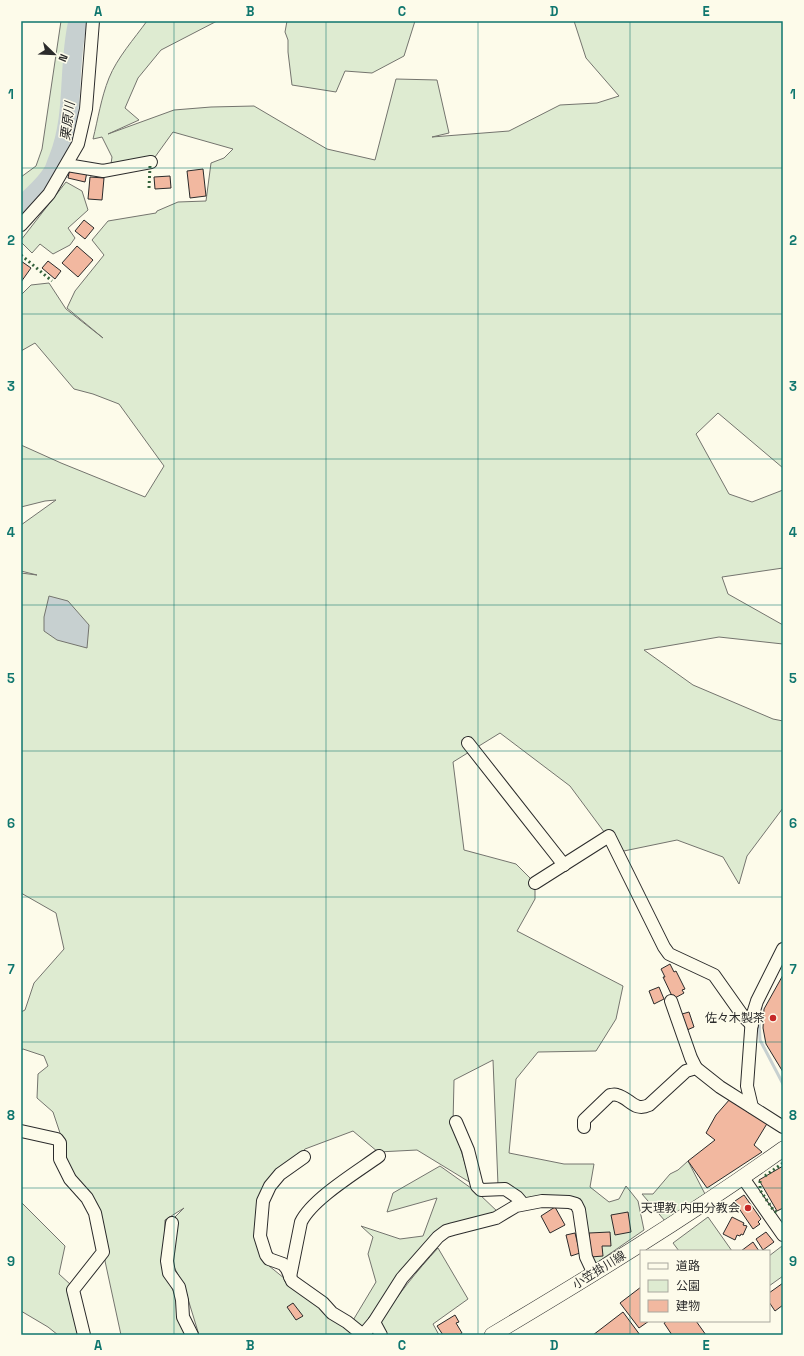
<svg xmlns="http://www.w3.org/2000/svg" width="804" height="1356" font-family="'Space Grotesk','Noto Sans JP',sans-serif">
	<style>
		.green { fill: #deebd1; stroke: #74746e }
		.water { fill: #c7d0d0; stroke: #74746e }
		.lines { fill: none; stroke-linecap: round; stroke-linejoin: round }
		.stream { stroke: #c7d0d0; stroke-width: 3 }
		.river { stroke: #c7d0d0; stroke-width: 19 }
		.building { fill: #f2b8a0; stroke: #2b2b2b }
		.minor-casing { stroke: #2b2b2b; stroke-width: 14 }
		.major-casing { stroke: #2b2b2b; stroke-width: 16 }
		.minor { stroke: #fdfbea; stroke-width: 12 }
		.major { stroke: #fdfbea; stroke-width: 15 }
		.hedge { stroke: #34623c; stroke-width: 3; stroke-dasharray: 2 3; stroke-linecap: butt }
		.grid { fill: none; stroke: #0f766e; stroke-width: 1; stroke-opacity: 0.55 }
		.poi-dot { fill: #c62828; stroke: #fdfbea; stroke-width: 1.5 }
		.labels { text-anchor: middle; stroke-width: 3; stroke-linejoin: round; paint-order: stroke }
		.poi-label { font-size: 12px; fill: #2b2b2b; stroke: #fdfbea; text-anchor: end }
		.street-label { font-size: 12px; fill: #2b2b2b; stroke: #fdfbea }
		.water-label { font-size: 13px; font-style: italic; fill: #2b2b2b; stroke: #fdfbea }
		.neatline { fill: none; stroke: #0f766e; stroke-width: 1.5 }
		.grid-label { font-size: 13px; text-anchor: middle; font-weight: bold; fill: #0f766e }
	</style>
	<rect width="100%" height="100%" fill="#fdfbea"/>
	<g class="green">
		<polygon points="61,21 87,21 82,42 76,120 67,157 41,197 21,212 21,177 36,166 42,149"/>
		<path d="M 147,21 L 217,21 L 161,50 L 138,78 L 125,108 L 139,120 L 108,134 L 174,110 L 211,107 L 254,106 L 327,149 L 375,160 L 396,79 L 437,80 L 449,133 L 432,137 L 509,131 L 560,105 L 597,103 L 619,96 L 586,58 L 574,21 L 783,21 L 783,468 L 718,413 L 696,434 L 729,494 L 752,502 L 783,490 L 783,568 L 722,577 L 728,594 L 783,625 L 783,644 L 719,637 L 644,650 L 693,685 L 773,719 L 783,721 L 783,808 L 747,856 L 739,884 L 723,857 L 677,840 L 619,852 L 570,786 L 500,733 L 453,762 L 464,850 L 516,864 L 535,883 L 535,899 L 517,931 L 623,986 L 616,1019 L 596,1051 L 538,1052 L 516,1079 L 509,1153 L 564,1164 L 594,1164 L 590,1187 L 609,1202 L 619,1199 L 626,1186 L 638,1201 L 644,1230 L 595,1264 L 591,1251 L 583,1208 L 523,1199 L 498,1185 L 493,1060 L 454,1080 L 453,1124 L 471,1183 L 417,1150 L 378,1152 L 353,1131 L 305,1149 L 269,1183 L 263,1261 L 354,1335 L 199,1335 L 184,1286 L 173,1265 L 174,1218 L 184,1208 L 165,1220 L 164,1266 L 177,1301 L 187,1335 L 121,1335 L 105,1261 L 106,1244 L 92,1199 L 66,1162 L 61,1136 L 53,1112 L 37,1098 L 38,1074 L 48,1066 L 44,1056 L 23,1049 L 21,1050 L 21,1012 L 25,1010 L 34,983 L 64,949 L 56,913 L 21,893 L 21,573 L 37,575 L 21,571 L 21,525 L 56,500 L 45,501 L 21,507 L 21,445 L 61,463 L 145,497 L 164,466 L 119,404 L 93,394 L 74,389 L 35,343 L 21,351 L 21,295 L 31,285 L 49,283 L 66,309 L 103,338 L 67,308 L 75,291 L 104,255 L 92,240 L 108,221 L 156,213 L 157,211 L 178,202 L 206,201 L 211,163 L 224,158 L 233,149 L 173,132 L 155,157 L 111,164 L 112,157 L 102,137 L 93,139 C 98,119 101,98 109,78 C 117,58 134,39 147,21 Z"/>
		<polygon points="287,21 415,21 404,56 372,73 345,71 336,92 292,85 288,52 288,40 285,32"/>
		<polygon points="66,182 82,191 88,210 68,228 75,238 70,245 53,254 40,244 32,253 21,242 21,240"/>
		<polygon points="688,1161 705,1194 665,1221 642,1194 653,1194 670,1174 678,1170"/>
		<polygon points="440,1166 478,1193 499,1213 441,1230 364,1328 352,1322 376,1282 368,1254 373,1237 361,1226 400,1239 423,1236 437,1198 387,1212 393,1193"/>
		<polygon points="21,1202 65,1246 59,1274 71,1285 84,1335 58,1335 48,1327 21,1311"/>
		<polygon points="708,1217 732,1251 679,1251 673,1243"/>
		<polygon points="782,1246 783,1276 769,1286 769,1256"/>
		<path d="M 438,1248 L 468,1299 L 433,1324 L 439,1335 L 387,1335 L 381,1322 C 397,1295 417,1271 438,1248 Z"/>
	</g>
	<polygon class="water" points="49,596 68,601 89,625 87,648 57,640 44,631 44,617"/>
	<g class="lines">
		<polyline class="stream" points="761,1008 759,1018 760,1040 783,1084"/>
		<path class="river" d="M 21,206 C 32,196 44,186 52,173 C 55,169 56,163 58,159 C 76,115 67,66 78,21"/>
	</g>
	<g class="building">
		<polygon points="70,168 87,172 85,182 68,178"/>
		<polygon points="203,169 206,196 190,198 187,171"/>
		<polygon points="170,176 171,188 155,189 154,177"/>
		<polygon points="90,177 104,178 102,200 88,199"/>
		<polygon points="84,220 94,228 85,239 75,231"/>
		<polygon points="77,246 93,260 78,277 62,263"/>
		<polygon points="21,261 31,268 21,282"/>
		<polygon points="48,261 61,271 55,279 42,268"/>
		<polygon points="670,964 674,972 676,971 685,989 682,990 684,993 675,998 674,995 672,996 663,977 665,977 661,969"/>
		<polygon points="783,975 783,1072 766,1044 763,1028 764,1009"/>
		<polygon points="659,987 664,999 654,1004 649,991"/>
		<polygon points="689,1012 694,1027 687,1030 682,1014"/>
		<polygon points="730,1099 768,1122 754,1145 762,1152 707,1188 688,1161 715,1140 706,1133 716,1115"/>
		<polygon points="783,1166 783,1208 777,1211 759,1180"/>
		<polygon points="744,1195 761,1219 758,1222 760,1224 753,1229 738,1207 739,1206 735,1201"/>
		<polygon points="555,1207 565,1225 550,1233 541,1216"/>
		<polygon points="628,1212 631,1232 615,1235 611,1215"/>
		<polygon points="732,1217 744,1223 743,1225 747,1226 743,1235 741,1234 740,1236 737,1235 735,1240 723,1234"/>
		<polygon points="610,1232 611,1246 602,1246 603,1256 591,1257 589,1233"/>
		<polygon points="766,1232 774,1242 763,1250 756,1239"/>
		<polygon points="575,1233 580,1253 571,1256 566,1235"/>
		<polygon points="753,1242 759,1251 741,1251"/>
		<polygon points="783,1283 783,1305 775,1311 769,1302 769,1293"/>
		<polygon points="641,1287 641,1321 649,1321 639,1328 620,1303"/>
		<polygon points="293,1303 303,1316 296,1320 287,1307"/>
		<polygon points="623,1312 640,1335 593,1335"/>
		<polygon points="455,1315 459,1322 456,1323 462,1333 459,1335 443,1335 437,1326"/>
		<polygon points="667,1321 696,1321 706,1335 672,1335 664,1323"/>
	</g>
	<g class="lines">
		<defs>
			<g id="minor">
				<polyline points="67,165 103,171 151,162"/>
				<polyline points="21,225 49,194 78,144 86,109 93,21"/>
				<polyline points="468,743 564,865"/>
				<polyline points="535,883 609,836 664,947 669,954 714,975 743,1016 752,1025"/>
				<polyline points="671,1001 691,1058 696,1068"/>
				<polyline points="752,1107 747,1086 752,1017 757,1001 783,949"/>
				<polyline points="456,1122 468,1150 477,1186 481,1190 505,1189 517,1197 523,1204"/>
				<path d="M 584,1127 L 584,1120 L 610,1095 C 612,1095 614,1094 617,1095 C 630,1098 634,1112 649,1105 L 686,1071 L 696,1068 L 720,1087 L 783,1127"/>
				<polyline points="21,1131 57,1139 60,1143 60,1159 70,1179 87,1198 95,1213 103,1252 73,1290 84,1335"/>
				<polyline points="304,1157 280,1174 270,1186 263,1201 260,1236 266,1255 269,1259 283,1264 287,1269 292,1281 323,1303 332,1313 347,1322 363,1335"/>
				<polyline points="743,1178 783,1235"/>
				<polyline points="172,1223 167,1261 169,1273 179,1287 182,1300 183,1317 192,1335"/>
				<path d="M 290,1277 L 301,1222 C 312,1199 357,1172 379,1156"/>
				<polyline points="374,1322 381,1335"/>
				<polyline points="363,1335 374,1322 402,1278 438,1237 446,1231 453,1229 496,1218 516,1206 542,1201 569,1202 576,1204 579,1210 586,1257 594,1274"/>
			</g>
			<path id="major" d="M 492,1335 C 591,1276 689,1216 783,1149"/>
		</defs>
		<use href="#minor" class="minor-casing"/>
		<use href="#major" class="major-casing"/>
		<use href="#minor" class="minor"/>
		<use href="#major" class="major"/>
		<g class="hedge">
			<polyline points="149,188 150,166"/>
			<polyline points="21,255 52,281"/>
			<polyline points="765,1176 783,1163"/>
			<polyline points="760,1181 760,1190 774,1211 778,1213"/>
		</g>
	</g>
	<path class="grid" d="M 174,21 L 174,1335M 326,21 L 326,1335M 478,21 L 478,1335M 630,21 L 630,1335M 21,168 L 783,168M 21,314 L 783,314M 21,459 L 783,459M 21,605 L 783,605M 21,751 L 783,751M 21,897 L 783,897M 21,1042 L 783,1042M 21,1188 L 783,1188"/>
	<g class="poi-dot">
		<circle cx="773" cy="1018" r="4"/>
		<circle cx="748" cy="1208" r="4"/>
	</g>
	<g class="labels">
		<g class="poi-label">
			<text x="765" y="1022">佐々木製茶</text>
			<text x="740" y="1212">天理教 内田分教会</text>
		</g>
		<g class="street-label">
			<text transform="translate(599 1270) rotate(-32)" y="4">小笠掛川線</text>
		</g>
		<g class="water-label">
			<text transform="translate(67 121) rotate(-83)" y="5">栗原川</text>
		</g>
	</g>
	<rect width="804" height="1356" fill="none" stroke="#fdfbea" stroke-width="44"/>
	<rect x="640" y="1250" width="130" height="72" fill="#fdfbea" stroke="#a9a89e"/>
	<rect x="648" y="1263" width="20" height="6" fill="#fdfbea" stroke="#a9a89e"/>
	<text x="676" y="1270" font-size="12" fill="#2b2b2b">道路</text>
	<rect x="648" y="1280" width="20" height="12" fill="#deebd1" stroke="#a9a89e"/>
	<text x="676" y="1290" font-size="12" fill="#2b2b2b">公園</text>
	<rect x="648" y="1300" width="20" height="12" fill="#f2b8a0" stroke="#a9a89e"/>
	<text x="676" y="1310" font-size="12" fill="#2b2b2b">建物</text>
	<g transform="translate(54 54) rotate(113)" stroke="#fdfbea" stroke-width="3" paint-order="stroke">
	<path d="M0-3L7 15L0 10L-7 15Z" fill="#2b2b2b"/>
	<text y="-6" font-size="11" font-weight="bold" text-anchor="middle" fill="#2b2b2b">N</text>
	</g>
	<rect x="22" y="22" width="760" height="1312" class="neatline"/>
	<g class="grid-label">
		<text x="98" y="16">A</text>
		<text x="250" y="16">B</text>
		<text x="402" y="16">C</text>
		<text x="554" y="16">D</text>
		<text x="706" y="16">E</text>
		<text x="11" y="99">1</text>
		<text x="793" y="99">1</text>
		<text x="11" y="245">2</text>
		<text x="793" y="245">2</text>
		<text x="11" y="391">3</text>
		<text x="793" y="391">3</text>
		<text x="11" y="537">4</text>
		<text x="793" y="537">4</text>
		<text x="11" y="683">5</text>
		<text x="793" y="683">5</text>
		<text x="11" y="828">6</text>
		<text x="793" y="828">6</text>
		<text x="11" y="974">7</text>
		<text x="793" y="974">7</text>
		<text x="11" y="1120">8</text>
		<text x="793" y="1120">8</text>
		<text x="11" y="1266">9</text>
		<text x="793" y="1266">9</text>
		<text x="98" y="1350">A</text>
		<text x="250" y="1350">B</text>
		<text x="402" y="1350">C</text>
		<text x="554" y="1350">D</text>
		<text x="706" y="1350">E</text>
	</g>
</svg>
